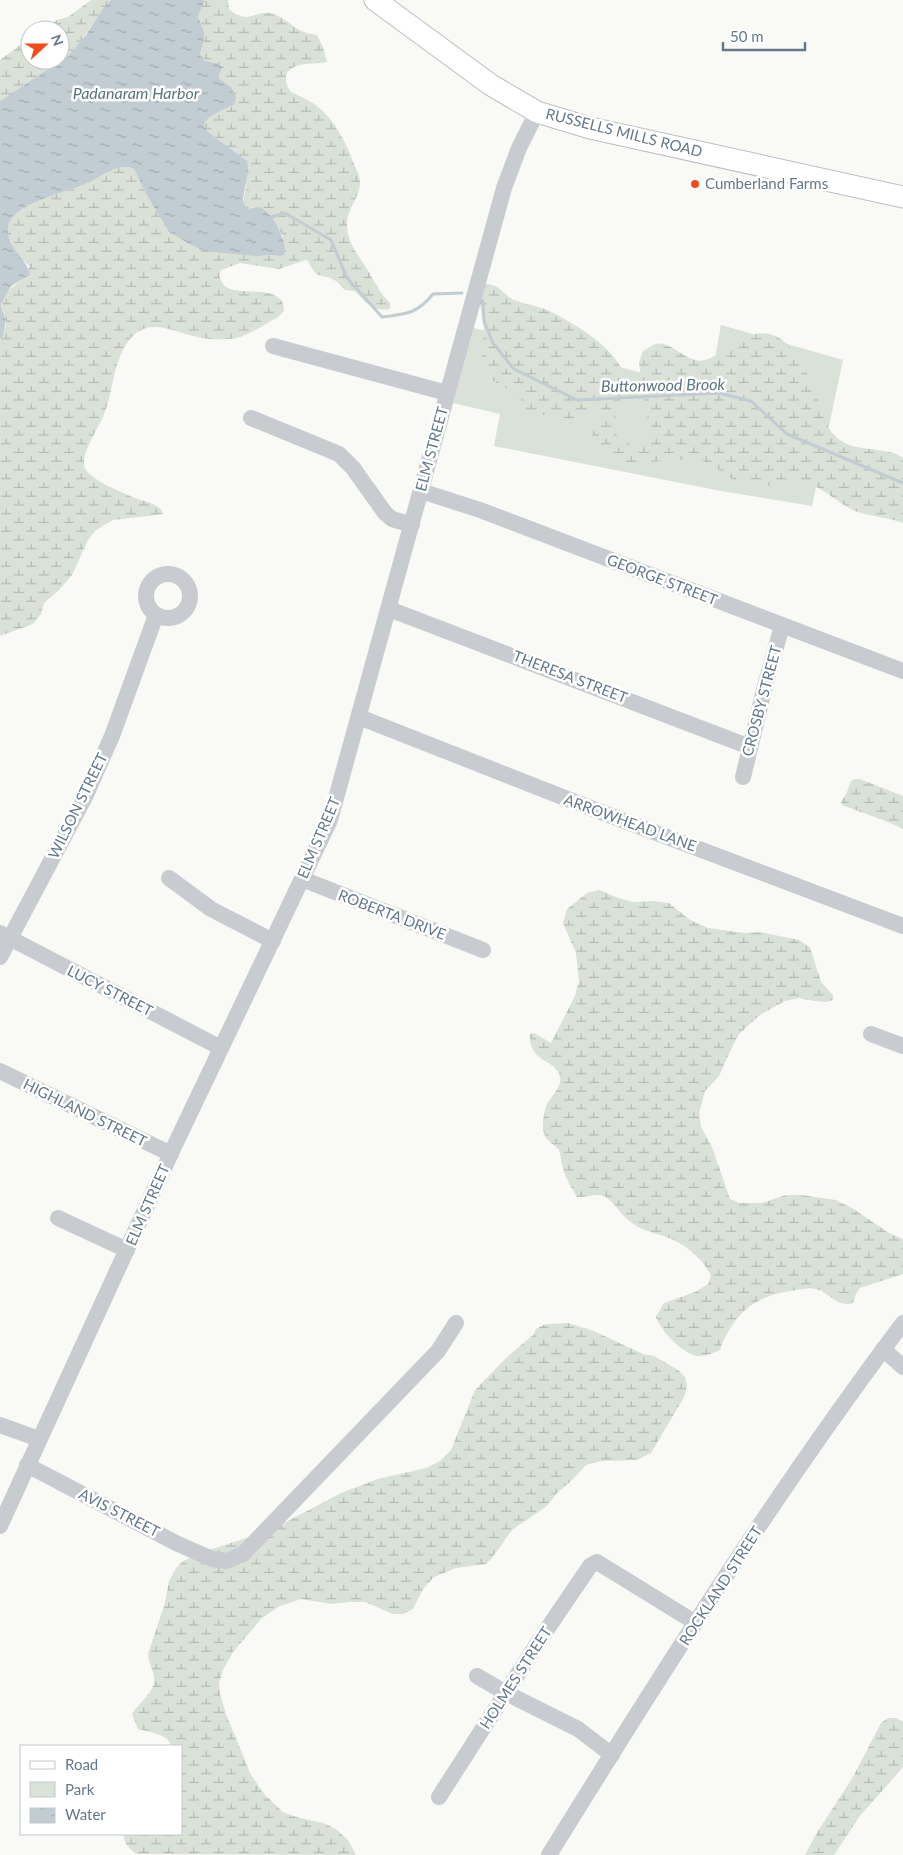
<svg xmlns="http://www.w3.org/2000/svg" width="903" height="1855" font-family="Lato,sans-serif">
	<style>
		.green { fill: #dae1d6 }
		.wetland { fill: url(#wetland-marsh) }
		.water { fill: url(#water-ripples) }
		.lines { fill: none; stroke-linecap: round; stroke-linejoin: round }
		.stream { stroke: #c1cdd2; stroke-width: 3 }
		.major-casing { stroke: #bbbfc3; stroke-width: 23 }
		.minor { stroke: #c8ccd0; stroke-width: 16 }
		.major { stroke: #fff; stroke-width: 21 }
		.poi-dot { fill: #f64a18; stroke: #fff; stroke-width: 2 }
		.labels { text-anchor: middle; stroke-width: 5; stroke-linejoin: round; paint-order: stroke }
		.street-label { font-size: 15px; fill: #64798a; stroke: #fff }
		.poi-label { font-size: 15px; fill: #64798a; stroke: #fff; text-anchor: start }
		.water-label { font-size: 16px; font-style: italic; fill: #5b757e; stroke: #fff }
	</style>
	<defs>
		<pattern id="wetland-marsh" width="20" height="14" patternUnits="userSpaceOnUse" patternTransform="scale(1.25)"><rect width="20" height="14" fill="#dae1d6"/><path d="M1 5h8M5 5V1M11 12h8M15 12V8" fill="none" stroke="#b4bbb3"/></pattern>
		<pattern id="water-ripples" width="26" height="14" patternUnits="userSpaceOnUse" patternTransform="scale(1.25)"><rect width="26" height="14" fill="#c1cdd2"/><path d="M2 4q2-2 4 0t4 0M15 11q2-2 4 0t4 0" fill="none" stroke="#a0abb0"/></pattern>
	</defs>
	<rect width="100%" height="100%" fill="#f9f9f5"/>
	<polygon class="green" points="721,325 843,360 812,506 721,491 494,446 500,414 453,403 474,328 709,391"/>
	<g class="wetland">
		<path d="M 91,0 L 111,0 C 95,17 85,40 68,56 L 0,101 L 0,60 L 30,38 L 30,60 L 60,60 L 60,30 L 42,30 L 57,20 L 68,17 Z"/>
		<path d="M 205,0 L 228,0 L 229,9 C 250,27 255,8 274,14 C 283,17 292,26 301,31 C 306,33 312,34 317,35 L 323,47 L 327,62 C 315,65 284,60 286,81 C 286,84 289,89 291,92 C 297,95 305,98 311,102 C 332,115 346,141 354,164 C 356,169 360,176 360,182 C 361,196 346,210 347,225 C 347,242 358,255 367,269 C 375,282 379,292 390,303 L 390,309 C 373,312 366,303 355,291 L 345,290 C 342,288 339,283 336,281 C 321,272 318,282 308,261 L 306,260 L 279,269 L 240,263 L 221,270 L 219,275 C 221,280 222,285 228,288 C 243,296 284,283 284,311 C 276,320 275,318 266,324 C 254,331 242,339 227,339 C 218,340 206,339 197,337 C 174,332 149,316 130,339 C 112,361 114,392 103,417 C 97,430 78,458 86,470 C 92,480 123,493 135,498 C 146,502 158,503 164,514 L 113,520 L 96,530 L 88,540 L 72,575 L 59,590 L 44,603 L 41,614 L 33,624 L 0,636 L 0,339 C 3,335 7,325 6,320 C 6,316 2,313 2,309 C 0,294 17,282 28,277 L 29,266 C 19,255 5,243 8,226 C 13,203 68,192 88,183 C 99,178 109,168 122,167 C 126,166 130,168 134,169 L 145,192 L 169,232 L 191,245 L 204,251 L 280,256 L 283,236 L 271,217 L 265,210 L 259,207 L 247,208 L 243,204 L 246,186 L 247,161 L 208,132 L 204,124 C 209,114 224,110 233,106 L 231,87 L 220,79 L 219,75 L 222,69 L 204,61 L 200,54 L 204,40 L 204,32 L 198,16 Z"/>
		<path d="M 485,284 C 500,284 502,294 514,300 C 525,304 537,306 547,310 C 572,322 606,342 620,366 C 633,388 605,421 618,437 C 621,439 625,441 628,443 C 635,448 641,448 649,445 L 651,442 L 639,363 L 643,351 C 647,349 652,345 656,344 C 671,340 688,365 705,360 C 721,356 735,338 755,334 C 782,329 795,352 806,372 C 809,379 813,385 816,392 C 821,407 824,426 836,437 C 854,454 887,445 903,458 L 903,523 C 888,517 871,517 855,511 C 837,503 821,485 802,482 C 792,480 785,485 775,485 C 764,486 752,485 741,482 C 725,479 715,462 698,460 C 674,457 649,465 625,462 C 610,461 597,448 592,435 L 601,414 L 600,407 C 589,409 576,422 567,422 C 561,422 555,416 549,415 C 541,414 536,419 529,416 L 519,395 L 490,379 L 482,355 L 484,327 L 480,304 Z"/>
		<polygon points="855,779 860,779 903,796 903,829 888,822 842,805 841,802 847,792 851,781"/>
		<path d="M 600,890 L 618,898 L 633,902 L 651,901 L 669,903 L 690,920 L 708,928 L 745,933 L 759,932 L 799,940 L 810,947 L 821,982 L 833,995 L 833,1000 L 827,1002 L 814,1001 L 799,998 L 785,1001 L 761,1014 L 739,1034 L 733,1045 L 719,1076 L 705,1091 L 699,1113 L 701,1127 L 712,1147 L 730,1199 L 740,1203 L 762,1203 L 786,1195 L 801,1195 L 836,1200 L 852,1208 L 889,1233 L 903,1239 L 903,1274 L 860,1288 L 856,1294 L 853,1303 C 836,1308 829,1291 815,1289 C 810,1287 802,1290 796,1290 C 782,1292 765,1296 753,1304 C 738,1313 725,1334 720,1350 C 714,1353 704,1357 697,1356 C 682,1353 661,1331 656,1317 L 664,1303 L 695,1292 L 708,1284 L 711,1275 C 702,1259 688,1246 671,1239 C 658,1233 644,1232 632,1223 C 621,1216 615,1202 604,1196 C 596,1193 586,1198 577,1197 C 571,1187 565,1177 562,1165 C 561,1160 561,1155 559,1150 C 556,1146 551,1144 548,1140 C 540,1131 543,1117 546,1107 C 549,1097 563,1088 560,1076 C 555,1058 528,1063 530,1034 L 534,1033 L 551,1043 L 575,996 L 579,981 L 576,953 L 563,923 L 567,909 L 587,893 Z"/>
		<path d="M 568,1323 L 594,1331 L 643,1354 L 654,1356 L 678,1370 L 685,1377 L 687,1386 L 684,1397 L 651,1453 L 637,1460 L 601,1461 L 586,1465 L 571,1481 L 556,1494 L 547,1506 L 512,1530 L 492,1558 L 486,1564 L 456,1568 L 434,1577 L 423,1589 L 413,1609 L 403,1614 L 393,1614 L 365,1602 L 349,1602 L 332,1604 L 301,1599 L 278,1607 L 261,1619 L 233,1652 L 223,1670 L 219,1683 L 220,1694 L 226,1714 L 251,1775 L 265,1795 L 283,1812 L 296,1817 L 323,1823 L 336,1829 L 348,1840 L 356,1855 L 136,1854 C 130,1849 123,1843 124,1834 L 181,1834 L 181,1746 L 171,1746 C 169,1734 149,1732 138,1729 L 132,1714 C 139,1702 156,1692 154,1677 C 153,1669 148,1662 148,1654 L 165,1603 L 169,1581 L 176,1568 L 183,1561 L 212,1549 L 256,1535 L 288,1521 L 341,1493 L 378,1479 L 426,1468 L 440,1461 L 451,1450 L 475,1390 L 506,1358 L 533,1335 L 536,1329 L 543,1325 L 549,1324 Z"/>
		<polygon points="888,1718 896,1718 903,1722 903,1767 859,1817 834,1855 805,1855 818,1831 853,1777 881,1723"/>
	</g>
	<path class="water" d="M 111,0 L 205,0 L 198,16 L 204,32 L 204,40 L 200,54 L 204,61 L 220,64 L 222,69 L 219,75 L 220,79 L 231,87 L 236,97 L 234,105 C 224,110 209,114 204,124 L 208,132 L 247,161 C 250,175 243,189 243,204 L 248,208 C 251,209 256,207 259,207 C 272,210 289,244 284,255 L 280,256 L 269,255 L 257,256 L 204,251 L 191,245 L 169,232 L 145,192 L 134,169 C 131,168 126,166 123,167 C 110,168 99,178 88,183 C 69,192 10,203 8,228 C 6,249 27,257 30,275 L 11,286 L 1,304 L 2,310 L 6,320 L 3,336 L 0,339 L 0,101 L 68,56 L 86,35 L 104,7 Z"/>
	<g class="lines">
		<g class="stream">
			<path d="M 271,217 L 285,213 L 331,240 L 347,278 L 382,317 C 406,314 417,314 433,294 L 462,293"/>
			<polyline points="483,301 484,322 493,343 514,369 577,400 719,393 751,401 787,434 903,483"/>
		</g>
		<defs>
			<polyline id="major" points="375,0 491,85 537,112 590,128 903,197"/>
		</defs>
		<use href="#major" class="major-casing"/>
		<g class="minor">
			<polyline points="273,346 447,393"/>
			<polyline points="251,418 339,454 353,468 385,513 392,519 412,525"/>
			<polyline points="421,491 480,510 903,671"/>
			<circle cx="168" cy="596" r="22"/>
			<polyline points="389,609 750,747"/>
			<polyline points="359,717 593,809 903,926"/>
			<polyline points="743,777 766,682 782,626"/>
			<polyline points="169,878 211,909 273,941"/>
			<polyline points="302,879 483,950"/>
			<polyline points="0,933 221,1048"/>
			<polyline points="0,957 85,797 112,736 156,615"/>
			<polyline points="871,1034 903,1046"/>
			<polyline points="0,1071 171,1154"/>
			<polyline points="58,1218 127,1250"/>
			<polyline points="883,1349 903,1367"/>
			<polyline points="0,1425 39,1439"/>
			<polyline points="27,1465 176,1543 212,1559 227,1561 243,1554 438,1351 456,1323"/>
			<polyline points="0,1526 172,1151 330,820 504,188 519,148 537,112"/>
			<polyline points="477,1676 506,1693 578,1729 612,1755"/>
			<polyline points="439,1797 539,1641 590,1566 597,1562 696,1623"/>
			<path d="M 549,1855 C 661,1674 775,1493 903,1323"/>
		</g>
		<use href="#major" class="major"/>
	</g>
	<circle class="poi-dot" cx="695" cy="184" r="5"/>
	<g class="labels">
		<g class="street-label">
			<text transform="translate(624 133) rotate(14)" y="5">RUSSELLS MILLS ROAD</text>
			<text transform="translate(432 449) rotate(-75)" y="5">ELM STREET</text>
			<text transform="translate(662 580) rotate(21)" y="5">GEORGE STREET</text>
			<text transform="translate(570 677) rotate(21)" y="5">THERESA STREET</text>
			<text transform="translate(762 701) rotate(-75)" y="5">CROSBY STREET</text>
			<text transform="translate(78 806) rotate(-64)" y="5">WILSON STREET</text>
			<text transform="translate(630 823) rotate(20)" y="5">ARROWHEAD LANE</text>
			<text transform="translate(319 838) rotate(-67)" y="5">ELM STREET</text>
			<text transform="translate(392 915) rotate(21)" y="5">ROBERTA DRIVE</text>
			<text transform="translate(110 991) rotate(27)" y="5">LUCY STREET</text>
			<text transform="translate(85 1113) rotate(26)" y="5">HIGHLAND STREET</text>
			<text transform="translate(148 1205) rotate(-66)" y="5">ELM STREET</text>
			<text transform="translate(119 1513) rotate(27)" y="5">AVIS STREET</text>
			<text transform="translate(721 1586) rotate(-57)" y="5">ROCKLAND STREET</text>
			<text transform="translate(516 1678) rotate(-57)" y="5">HOLMES STREET</text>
		</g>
		<g class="poi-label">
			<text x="705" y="189">Cumberland Farms</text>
		</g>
		<g class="water-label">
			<text x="136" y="99">Padanaram Harbor</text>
			<text transform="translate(663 385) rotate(-1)" y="6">Buttonwood Brook</text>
		</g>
	</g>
	<rect x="20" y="1745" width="162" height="90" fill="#ffffff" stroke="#c1c9d0"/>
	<rect x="30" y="1761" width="25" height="8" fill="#ffffff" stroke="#c1c9d0"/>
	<text x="65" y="1770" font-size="15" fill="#64798a">Road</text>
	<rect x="30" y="1782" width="25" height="15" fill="#dae1d6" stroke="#c1c9d0"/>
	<text x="65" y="1795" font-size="15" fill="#64798a">Park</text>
	<rect x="30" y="1808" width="25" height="15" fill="url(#water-ripples)" stroke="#c1c9d0"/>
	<text x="65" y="1820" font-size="15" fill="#64798a">Water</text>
	<g transform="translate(45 45) rotate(69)"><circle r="24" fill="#ffffff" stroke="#c1c9d0"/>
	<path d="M0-4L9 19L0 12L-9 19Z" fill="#f64a18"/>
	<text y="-8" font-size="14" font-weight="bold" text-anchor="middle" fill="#64798a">N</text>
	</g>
	<path d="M723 42v8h82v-8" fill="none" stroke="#64798a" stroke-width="2.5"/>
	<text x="730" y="42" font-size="15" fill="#64798a" stroke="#ffffff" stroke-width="4" paint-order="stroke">50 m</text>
</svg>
